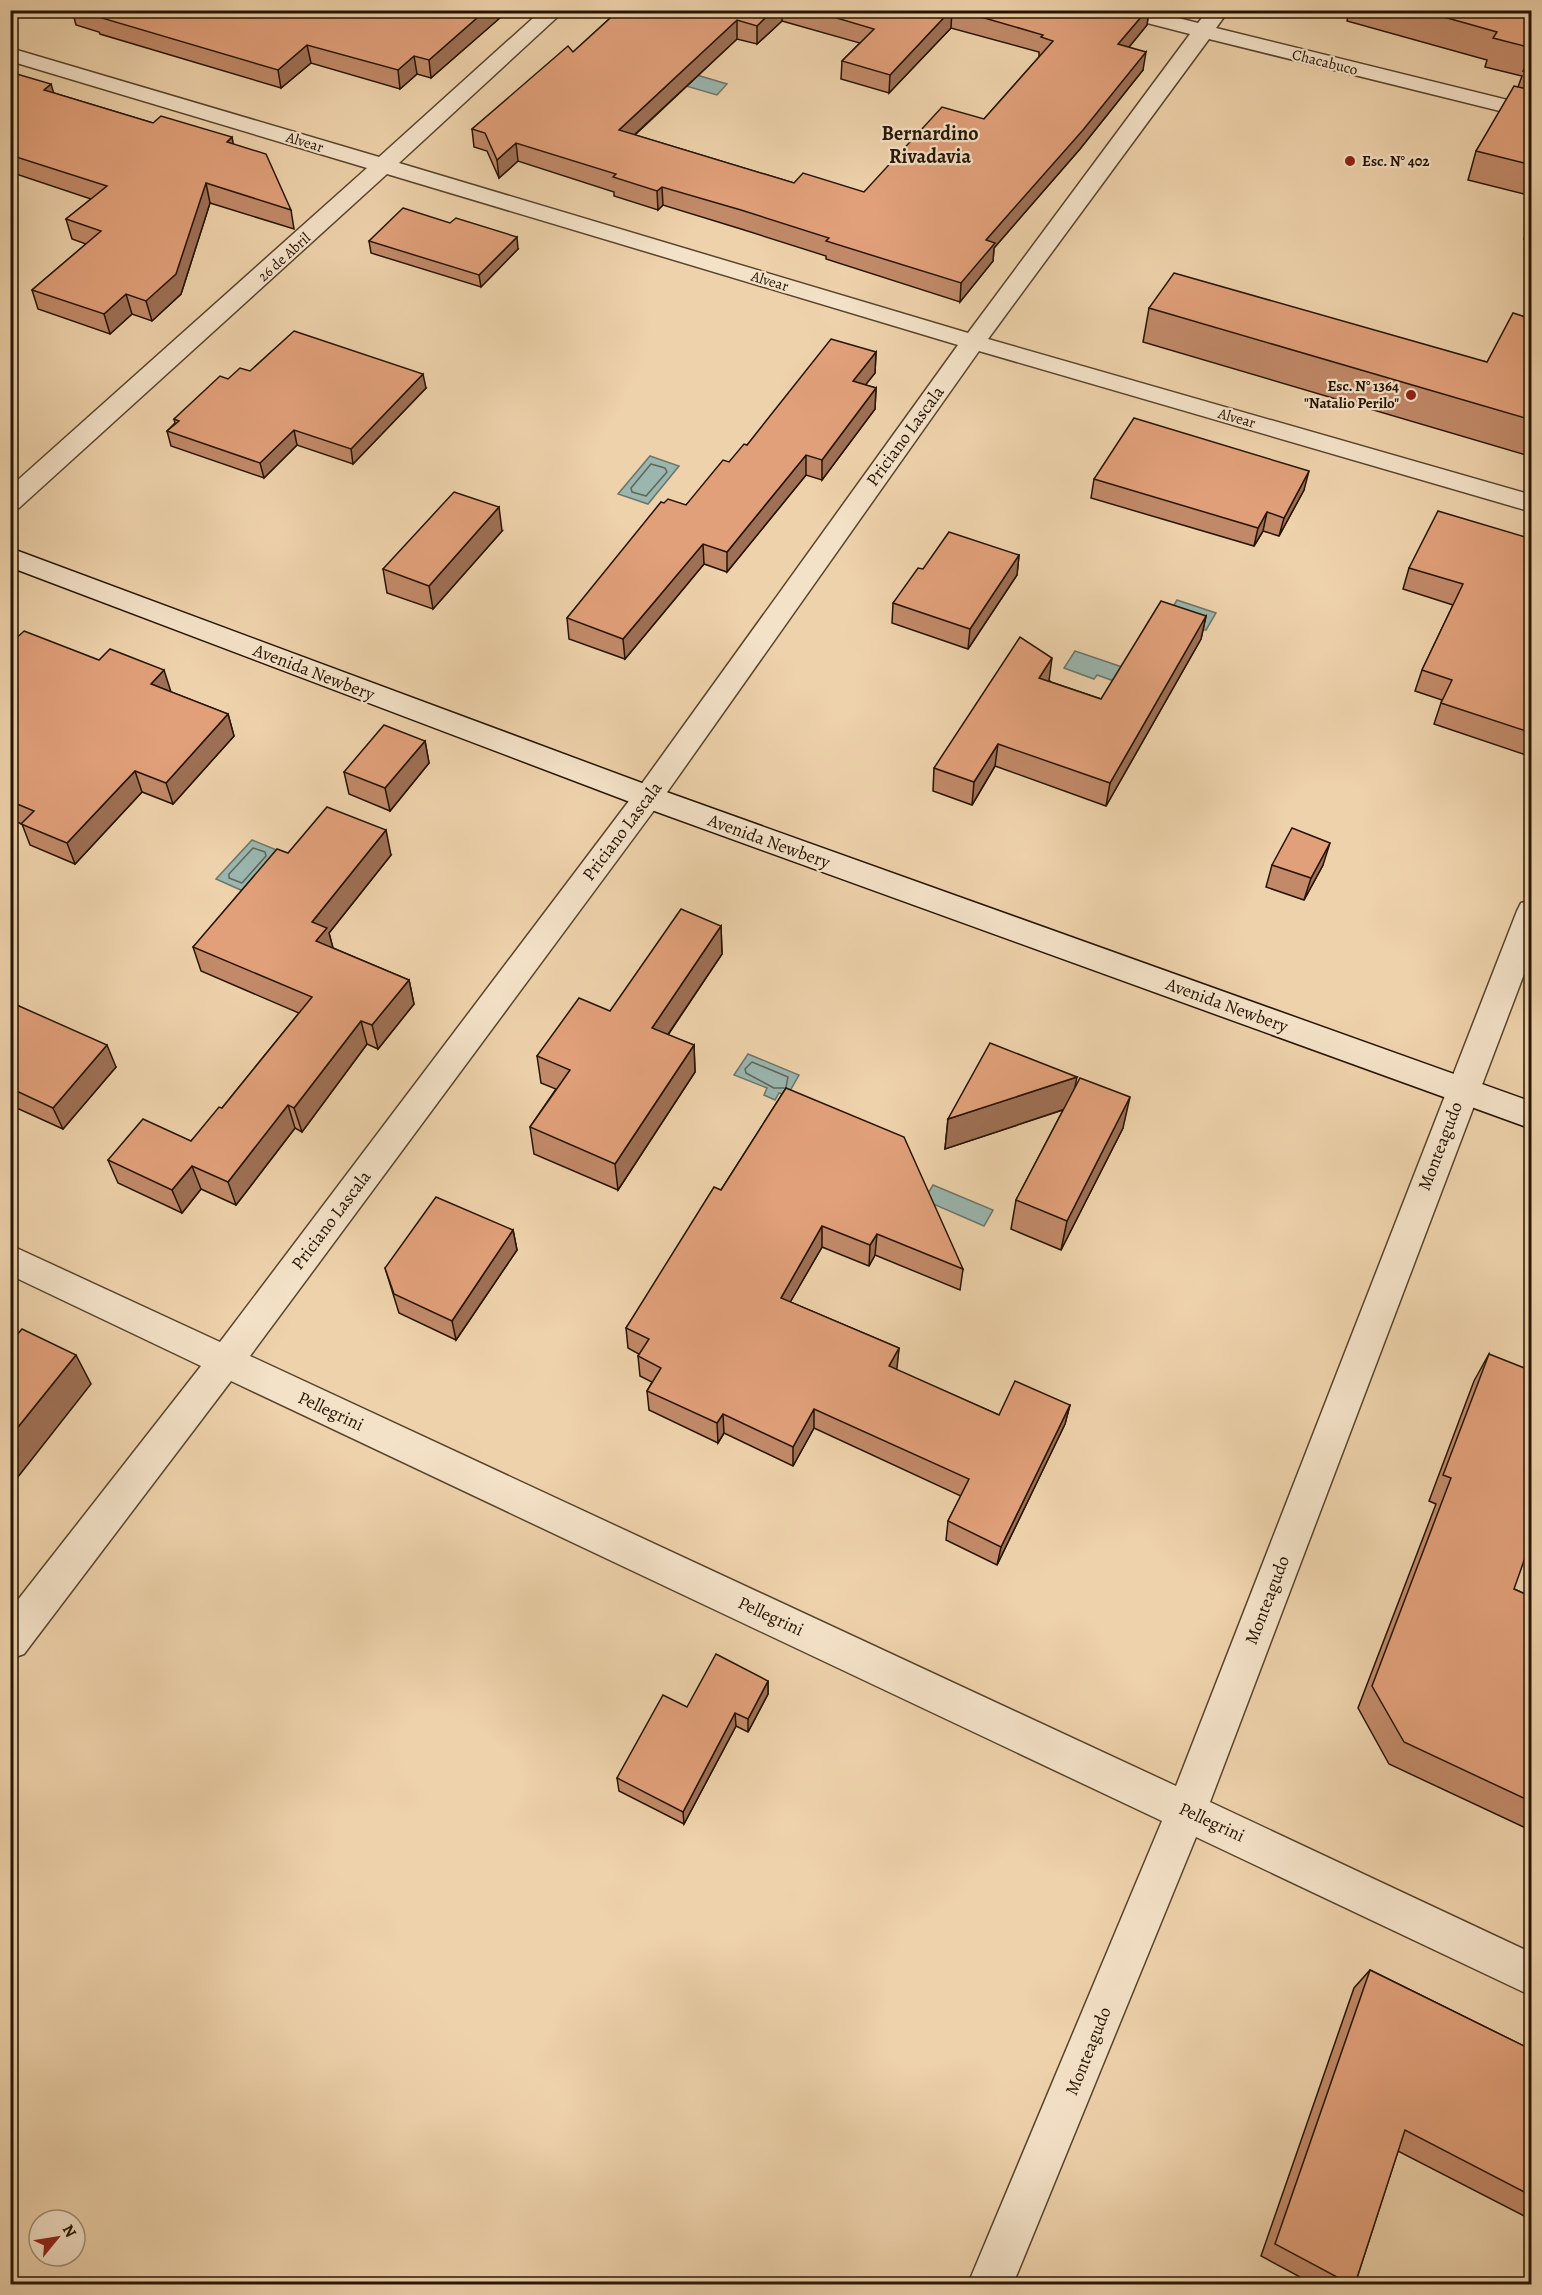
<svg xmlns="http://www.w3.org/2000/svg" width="1542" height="2295" font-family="Alegreya,serif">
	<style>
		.water { fill: #9ab6af; stroke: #6c756a; stroke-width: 1.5 }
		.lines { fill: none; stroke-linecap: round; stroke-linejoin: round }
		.shore { stroke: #606558; stroke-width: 1.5 }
		.minor-casing { stroke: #58442c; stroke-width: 3 }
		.secondary-casing { stroke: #261402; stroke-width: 3 }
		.minor { fill: #f4e2c8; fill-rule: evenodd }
		.secondary { fill: #f4e2c8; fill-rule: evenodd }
		.wall { fill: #c28a69; stroke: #261402; stroke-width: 1.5; fill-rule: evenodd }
		.shaded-wall { fill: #9e7055; stroke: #261402; stroke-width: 1.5 }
		.building { fill: #e1a07a; stroke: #261402; stroke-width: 1.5 }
		.poi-dot { fill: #8f2418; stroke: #f4e2c8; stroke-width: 2 }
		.labels { text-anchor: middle; stroke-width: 4.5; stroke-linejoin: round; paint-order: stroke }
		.far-street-label { font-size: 15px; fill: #261402; stroke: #f4e2c8 }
		.far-poi-label { font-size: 15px; font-weight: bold; fill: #261402; stroke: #f4e2c8; text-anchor: start }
		.street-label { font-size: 18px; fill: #261402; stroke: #f4e2c8 }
		.far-district-label { font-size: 20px; font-weight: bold; fill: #261402; stroke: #f4e2c8 }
	</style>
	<rect width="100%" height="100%" fill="#eed2ab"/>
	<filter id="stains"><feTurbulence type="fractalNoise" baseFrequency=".00333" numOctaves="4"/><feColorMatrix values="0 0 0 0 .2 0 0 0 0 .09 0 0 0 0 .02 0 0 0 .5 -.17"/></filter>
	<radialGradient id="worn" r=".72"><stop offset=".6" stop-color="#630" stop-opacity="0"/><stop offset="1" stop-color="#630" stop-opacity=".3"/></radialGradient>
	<g class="water">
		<polygon points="690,73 727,84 717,95 679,84"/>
		<polygon points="650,456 679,466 648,504 618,494"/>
		<polygon points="1177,600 1216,613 1206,630 1167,617"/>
		<polygon points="1075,651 1122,667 1114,681 1097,675 1094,679 1064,668"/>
		<polygon points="252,840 279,851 243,891 216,879"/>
		<polygon points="748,1054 799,1075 787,1096 779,1093 775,1100 764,1095 767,1088 734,1075"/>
		<polygon points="933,1185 993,1210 984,1226 924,1200"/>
	</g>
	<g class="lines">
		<g class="shore">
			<polygon points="651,464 665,468 667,472 646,496 632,492 631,488"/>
			<polygon points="253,848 265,852 266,856 242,883 229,878 229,874"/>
			<polyline points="784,1088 774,1088 746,1073 745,1069 752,1062 788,1077 786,1087"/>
		</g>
		<defs>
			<polygon id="minor" points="542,10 565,10 399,163 968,333 1190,34 1112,14 1109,10 1146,10 1198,23 1208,10 1229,10 1216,28 1532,106 1532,119 1209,39 988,339 1532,495 1532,512 979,351 658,805 250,1356 1176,1786 1517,911 1521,903 1532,900 1532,953 1210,1802 1532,1953 1532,1996 1196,1837 1013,2284 968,2284 1162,1821 231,1381 24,1654 10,1659 10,1610 201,1366 10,1275 10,1245 220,1342 638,789 958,345 387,174 19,508 10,510 10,487 367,168 10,61 10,48 379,157"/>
			<polygon id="secondary" points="10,548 658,789 1532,1102 1532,1129 638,805 10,567"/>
		</defs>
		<use href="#minor" class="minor-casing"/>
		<use href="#secondary" class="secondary-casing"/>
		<use href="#minor" class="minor"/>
		<use href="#secondary" class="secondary"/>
	</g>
	<g class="wall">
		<polygon points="72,10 299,10 317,16 509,10 431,78 417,74 400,89 311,63 281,88 100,34 99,32 76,25"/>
		<path d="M 619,10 L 1149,10 L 1147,25 L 1129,47 L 1143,70 L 1080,149 L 994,248 L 993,261 L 960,302 L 826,259 L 826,256 L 741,229 L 663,205 L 658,210 L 614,196 L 614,192 L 518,161 L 499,178 L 487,151 L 474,147 L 472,129 L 573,52 ZM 782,21 L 860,43 L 842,61 L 841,79 L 889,93 L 951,28 L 1039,52 L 1039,56 L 1040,56 L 984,119 L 864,192 L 794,183 L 635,135 L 737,39 L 757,44 Z"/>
		<polygon points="1349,10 1532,10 1532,196 1468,180 1476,151 1518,87 1522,76 1485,67 1487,60 1347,21"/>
		<polygon points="10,72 54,93 153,123 233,144 291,210 294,229 210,203 181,294 152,321 132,314 110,334 38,309 32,290 86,244 72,239 66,219 91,199 10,172"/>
		<polygon points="1532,215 1532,241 1524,239"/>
		<polygon points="369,241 518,249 481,287 371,253"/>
		<polygon points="1149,308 1487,362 1532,319 1532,444 1526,455 1143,342"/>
		<polygon points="876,352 875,373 865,385 876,388 875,409 822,480 806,475 727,572 704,564 625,659 569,639 567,618 664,503 686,505 747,445"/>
		<polygon points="250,371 426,388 353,464 297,445 264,478 171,446 167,431 175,423 174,419 228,379"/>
		<polygon points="1094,479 1304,490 1279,536 1263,531 1254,546 1091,498"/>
		<polygon points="502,531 433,609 387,593 383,569"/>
		<polygon points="1532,539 1532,757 1434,724 1442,700 1415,691 1422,670 1453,605 1403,589 1409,568"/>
		<polygon points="1019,555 1017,575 968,649 892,623 893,603 923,569"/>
		<polygon points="1206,616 1201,639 1106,806 995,766 972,805 933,791 934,768 1049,681 1048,681 1101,699"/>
		<polygon points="10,644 171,692 228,714 234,736 173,804 142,792 75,864 30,845 22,824 10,819"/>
		<polygon points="425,741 429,763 390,811 349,794 344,772"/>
		<polygon points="288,853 391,855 329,933 333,948 409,980 414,1004 378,1049 367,1044 302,1132 295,1128 236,1205 201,1189 182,1213 118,1183 108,1160 191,1141 222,1108 299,1013 201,971 193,947"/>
		<polygon points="1272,865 1323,865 1304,900 1266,887"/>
		<polygon points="721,926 722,954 668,1035 694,1045 695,1072 618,1190 534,1154 530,1127 556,1089 541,1083 537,1056 610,1011"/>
		<polygon points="10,991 17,1005 116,1067 63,1129 10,1105"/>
		<polygon points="1075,1087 1123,1128 1061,1250 1011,1229 1016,1200 1063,1110 945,1149 948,1119"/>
		<polygon points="786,1088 963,1269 960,1290 875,1255 869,1266 822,1247 790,1302 899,1348 896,1370 999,1415 1070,1405 1065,1424 997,1565 946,1540 948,1521 961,1496 814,1428 793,1466 724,1433 718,1443 649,1410 647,1391 652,1382 640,1376 638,1356 639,1354 628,1348 626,1328 721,1190"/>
		<polygon points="513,1230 517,1250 456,1340 399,1313 385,1268"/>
		<polygon points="1489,1354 1514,1589 1532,1597 1532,1831 1389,1764 1358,1708 1436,1504 1429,1501 1474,1381"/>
		<polygon points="768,1681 768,1694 748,1732 736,1726 684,1824 619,1791 617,1778 687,1707"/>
		<polygon points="1370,1970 1532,2050 1532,2220 1398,2151 1355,2284 1313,2284 1261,2256 1354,1988"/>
	</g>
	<g class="shaded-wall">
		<polygon points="486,10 509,10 431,78 429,60"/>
		<polygon points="773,10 782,10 782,21 757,44 757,26"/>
		<polygon points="951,10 952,10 951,28 889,93 890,75"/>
		<polygon points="1147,10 1149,10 1147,25 1116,63 1118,44"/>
		<polygon points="737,20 737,39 620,148 619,130"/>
		<polygon points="307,45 311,63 281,88 278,70"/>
		<polygon points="1146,52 1143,70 1080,149 994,248 993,261 960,302 961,283 986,240"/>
		<polygon points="414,56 417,74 400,89 398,70"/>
		<polygon points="51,84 57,104 44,90"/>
		<polygon points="232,137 236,157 227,142"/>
		<polygon points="516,143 518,161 499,178 497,160"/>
		<polygon points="206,183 210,203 181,294 152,321 146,301"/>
		<polygon points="662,187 663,205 658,210 657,191"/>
		<polygon points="517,237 518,249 481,287 479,275"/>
		<polygon points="126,294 132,314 110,334 104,314"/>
		<polygon points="876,352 875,373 852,402 853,381"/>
		<polygon points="423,374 426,388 353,464 351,449"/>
		<polygon points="876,388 875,409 822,480 822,460"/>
		<polygon points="294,430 297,445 264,478 260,463"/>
		<polygon points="1532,439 1532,444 1526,455"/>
		<polygon points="806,455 806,475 727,572 727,552"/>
		<polygon points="1309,471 1304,490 1279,536 1284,518"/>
		<polygon points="499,507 502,531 433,609 429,586"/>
		<polygon points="1267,512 1263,531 1254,546 1258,528"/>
		<polygon points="703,544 704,564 625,659 623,639"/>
		<polygon points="1019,555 1017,575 968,649 970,629"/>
		<polygon points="1206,616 1201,639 1106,806 1110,783"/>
		<polygon points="1052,658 1049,681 1036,701 1039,678"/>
		<polygon points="164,670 171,692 151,684"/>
		<polygon points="228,714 234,736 173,804 166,783"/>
		<polygon points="425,741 429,763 390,811 385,788"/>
		<polygon points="998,744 995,766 972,805 974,782"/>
		<polygon points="135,771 142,792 75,864 67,843"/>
		<polygon points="386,830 391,855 329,933 334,952 323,966 312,922"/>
		<polygon points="1330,843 1323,865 1304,900 1311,878"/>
		<polygon points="721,926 722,954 654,1055 652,1028"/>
		<polygon points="409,980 414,1004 378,1049 372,1025"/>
		<polygon points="10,991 19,1010 11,1019"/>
		<polygon points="361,1021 367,1044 302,1132 294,1108"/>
		<polygon points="107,1045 116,1067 63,1129 53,1108"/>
		<polygon points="694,1045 695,1072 618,1190 615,1164"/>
		<polygon points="1077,1077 1071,1107 945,1149 948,1119"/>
		<polygon points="1130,1097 1123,1128 1061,1250 1067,1221"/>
		<polygon points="288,1105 295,1128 236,1205 228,1182"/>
		<polygon points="192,1166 201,1189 182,1213 172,1190"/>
		<polygon points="822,1226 822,1247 781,1318 781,1298"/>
		<polygon points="513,1230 517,1250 456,1340 452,1321"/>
		<polygon points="877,1234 875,1255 869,1266 870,1245"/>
		<polygon points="899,1348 897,1368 887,1386 889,1366"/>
		<polygon points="76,1355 91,1384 10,1487 10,1437"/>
		<polygon points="1070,1405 1065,1424 997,1565 1001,1547"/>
		<polygon points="814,1409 814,1428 793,1466 793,1447"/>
		<polygon points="723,1414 724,1433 718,1443 717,1423"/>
		<polygon points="768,1681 768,1694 748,1732 748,1719"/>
		<polygon points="735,1713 736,1726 684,1824 683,1812"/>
	</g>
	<g class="building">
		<polygon points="85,10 299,10 317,16 324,10 486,10 429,60 414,56 398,70 307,45 278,70 95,16 97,14"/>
		<polygon points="619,10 773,10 757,26 737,20 619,130 794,183 803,173 864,192 942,107 984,119 1053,41 1041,37 1043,35 957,10 1147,10 1118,44 1146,52 1083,130 986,240 995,243 961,283 826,241 829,238 741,210 662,187 657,191 613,177 616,174 516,143 497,160 485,133 472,129 568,46 573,52"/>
		<polygon points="810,10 951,10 890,75 842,61 874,29"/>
		<polygon points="1419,10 1532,10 1532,48 1493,38 1497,32"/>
		<polygon points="1532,57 1532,73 1523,71"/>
		<polygon points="10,72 51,84 44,90 153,123 161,116 232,137 227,142 266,154 291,210 206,183 176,274 146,301 126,294 104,314 32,290 101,231 66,219 107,186 10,155"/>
		<polygon points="1514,86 1532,90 1532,165 1476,151"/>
		<polygon points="403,208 450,223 456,218 517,237 479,275 369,241"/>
		<polygon points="1174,273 1487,362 1513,313 1532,319 1532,420 1149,308"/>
		<polygon points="294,331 423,374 351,449 294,430 260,463 167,431 179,421 174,419 220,376 228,379 240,368 250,371"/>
		<polygon points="831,339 876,352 853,381 876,388 822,460 806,455 727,552 703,544 623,639 567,618 661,502 664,503 668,499 686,505 723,460 729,462 744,444 747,445"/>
		<polygon points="1134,418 1309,471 1284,518 1267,512 1258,528 1094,479"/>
		<polygon points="454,492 499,507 429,586 383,569"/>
		<polygon points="1438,511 1532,539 1532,733 1441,703 1452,680 1422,670 1463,584 1409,568"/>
		<polygon points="949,532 1019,555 970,629 893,603 918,568 923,569"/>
		<polygon points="1161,601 1206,616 1110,783 998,744 974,782 934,768 1020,637 1052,658 1039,678 1101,699"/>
		<polygon points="24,631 99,660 110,649 164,670 151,684 228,714 166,783 135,771 67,843 21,824 34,811 10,801 10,644"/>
		<polygon points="384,725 425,741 385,788 344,772"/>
		<polygon points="327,807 386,830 312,922 327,928 316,941 409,980 372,1025 361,1021 294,1108 288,1105 228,1182 192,1166 172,1190 108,1160 143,1119 191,1141 219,1107 222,1108 312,997 193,947 277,849 288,853"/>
		<polygon points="1292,828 1330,843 1311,878 1272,865"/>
		<polygon points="681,909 721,926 652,1028 694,1045 615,1164 530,1127 570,1070 537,1056 579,998 610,1011"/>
		<polygon points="10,1002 107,1045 53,1108 10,1088"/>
		<polygon points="990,1043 1077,1077 948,1119"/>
		<polygon points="1080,1078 1130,1097 1067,1221 1016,1200"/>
		<polygon points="786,1088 904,1137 963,1269 877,1234 870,1245 822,1226 781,1298 899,1348 889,1366 999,1415 1015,1381 1070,1405 1001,1547 948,1521 969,1479 814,1409 793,1447 723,1414 717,1423 647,1391 661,1368 638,1356 649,1339 626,1328 714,1187 721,1190"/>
		<polygon points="436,1197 513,1230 452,1321 394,1294 385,1268"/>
		<polygon points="22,1329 76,1355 10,1437 10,1343"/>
		<polygon points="1489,1354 1532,1371 1532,1538 1514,1589 1532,1597 1532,1802 1404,1742 1372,1686 1451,1478 1443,1475"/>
		<polygon points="716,1654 768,1681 748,1719 735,1713 683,1812 617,1778 663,1695 687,1707"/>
		<polygon points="1370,1970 1532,2050 1532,2196 1405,2130 1355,2284 1350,2284 1275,2244"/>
	</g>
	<g class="poi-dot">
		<circle cx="1350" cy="161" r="6"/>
		<circle cx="1411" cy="395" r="6"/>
	</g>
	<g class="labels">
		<g class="far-street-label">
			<text transform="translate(1325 62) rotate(14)" y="5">Chacabuco</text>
			<text transform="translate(305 142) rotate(17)" y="5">Alvear</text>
			<text transform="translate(284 257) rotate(-42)" y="5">26 de Abril</text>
			<text transform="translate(770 281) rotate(17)" y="5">Alvear</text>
			<text transform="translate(1237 418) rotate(16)" y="5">Alvear</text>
		</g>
		<g class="far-poi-label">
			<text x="1362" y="166">Esc. N° 402</text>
			<text x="1399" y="391" text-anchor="end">Esc. N° 1364<tspan x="1399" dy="17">"Natalio Perilo"</tspan></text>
		</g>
		<g class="street-label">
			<text transform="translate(905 436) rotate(-54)" y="6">Priciano Lascala</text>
			<text transform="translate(314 672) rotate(21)" y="6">Avenida Newbery</text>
			<text transform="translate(622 831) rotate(-53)" y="6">Priciano Lascala</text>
			<text transform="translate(769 841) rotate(20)" y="6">Avenida Newbery</text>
			<text transform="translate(1227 1005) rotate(20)" y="6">Avenida Newbery</text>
			<text transform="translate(1440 1146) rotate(-69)" y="6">Monteagudo</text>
			<text transform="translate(331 1220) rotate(-53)" y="6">Priciano Lascala</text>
			<text transform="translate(331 1411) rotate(25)" y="6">Pellegrini</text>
			<text transform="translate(1267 1600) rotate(-69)" y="6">Monteagudo</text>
			<text transform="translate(771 1616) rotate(25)" y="6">Pellegrini</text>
			<text transform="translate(1212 1822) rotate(25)" y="6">Pellegrini</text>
			<text transform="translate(1088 2051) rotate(-68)" y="6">Monteagudo</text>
		</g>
		<g class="far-district-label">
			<text x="930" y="140">Bernardino<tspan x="930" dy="23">Rivadavia</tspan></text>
		</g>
	</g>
	<rect width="1542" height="2295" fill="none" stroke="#eed2ab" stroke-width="36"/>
	<rect x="12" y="12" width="1518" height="2271" fill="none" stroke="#261402" stroke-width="3"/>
	<rect x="18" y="18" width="1506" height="2259" fill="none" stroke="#261402" stroke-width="1.5"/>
	<g transform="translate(57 2238) rotate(60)"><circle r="28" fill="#f4e2c8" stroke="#a29079" stroke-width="1.5"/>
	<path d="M0-4.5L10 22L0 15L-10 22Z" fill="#8f2418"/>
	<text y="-9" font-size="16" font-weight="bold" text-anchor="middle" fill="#261402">N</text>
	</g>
	<rect width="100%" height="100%" filter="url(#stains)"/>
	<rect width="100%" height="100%" fill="url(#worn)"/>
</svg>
